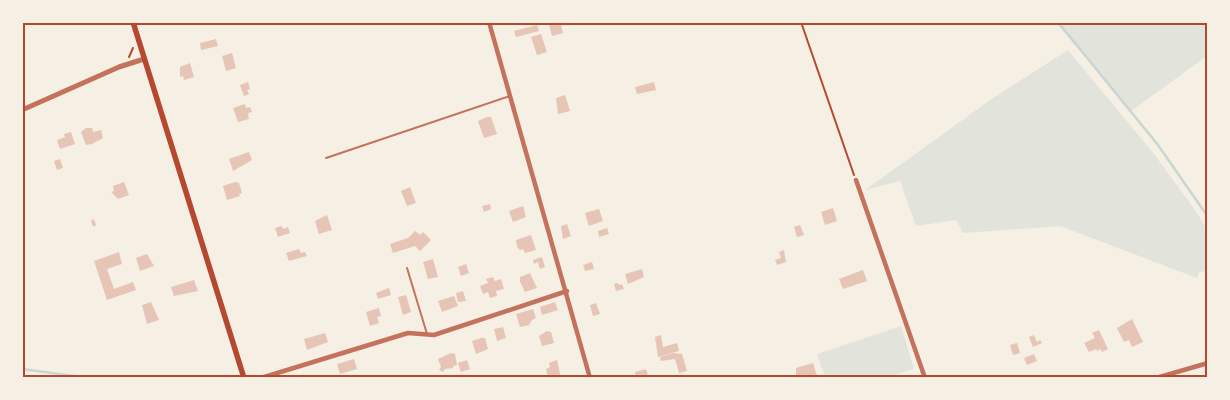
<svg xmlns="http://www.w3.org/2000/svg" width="1230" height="400" font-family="Roboto,sans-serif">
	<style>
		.green { fill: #e2e4dc }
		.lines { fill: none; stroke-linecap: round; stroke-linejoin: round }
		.stream { stroke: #c9d6d2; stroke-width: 2.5 }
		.building { fill: #e6c5b7 }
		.path { stroke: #b5482f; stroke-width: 2 }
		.service { stroke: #c5725c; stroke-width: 2 }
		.minor { stroke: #c5725c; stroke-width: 4.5 }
		.tertiary { stroke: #c5725c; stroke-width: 5 }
		.secondary { stroke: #b5482f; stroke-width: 5.5 }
		.neatline { fill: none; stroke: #b5482f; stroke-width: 2 }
	</style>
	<rect width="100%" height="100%" fill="#f6efe4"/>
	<g class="green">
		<polygon points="1056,23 1207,23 1207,56 1131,111"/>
		<polygon points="1068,50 1154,154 1193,207 1207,229 1207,271 1199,272 1197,278 1060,226 963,233 956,220 916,226 900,181 865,190 993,98"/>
		<polygon points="901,326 914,369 887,377 825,377 817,354"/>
	</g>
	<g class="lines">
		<g class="stream">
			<polyline points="1058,22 1158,145 1208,217"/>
			<polyline points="22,369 89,378"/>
		</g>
	</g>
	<g class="building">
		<polygon points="560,22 563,33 552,36 549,24"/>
		<polygon points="537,25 539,31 516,37 514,31"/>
		<polygon points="541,34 547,52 537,55 531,37"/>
		<polygon points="216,39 218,46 201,50 200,43"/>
		<polygon points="232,53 236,68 226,71 222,56"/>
		<polygon points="190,63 194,77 184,80 183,76 180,77 180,67"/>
		<polygon points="248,82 250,89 247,90 249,94 244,96 240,85"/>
		<polygon points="654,82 656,90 637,94 635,87"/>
		<polygon points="565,95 570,111 558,114 556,98"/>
		<polygon points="245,104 246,108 250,107 252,112 248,113 249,119 238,122 233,108"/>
		<polygon points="487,117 491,117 497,134 484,138 478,121"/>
		<polygon points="86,128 92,128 93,132 101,130 103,138 92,144 86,145 81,132"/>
		<polygon points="71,132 75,144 60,149 57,140 65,137 64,134"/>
		<polygon points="249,152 252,160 233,171 229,159"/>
		<polygon points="60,159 63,168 57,170 54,161"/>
		<polygon points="124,182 129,195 118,199 111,192 114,191 113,186"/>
		<polygon points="235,182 239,183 242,193 239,194 240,196 227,200 223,186"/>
		<polygon points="410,187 416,203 407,206 401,191"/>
		<polygon points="490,204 491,209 484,212 482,206"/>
		<polygon points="523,206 526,217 513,222 509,211"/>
		<polygon points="833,208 837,221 825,225 821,212"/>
		<polygon points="599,209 603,221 589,226 585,213"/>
		<polygon points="327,215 332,230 319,234 315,221"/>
		<polygon points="94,219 96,225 93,227 91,221"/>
		<polygon points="567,224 571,236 563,239 561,226"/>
		<polygon points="800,225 804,235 797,237 794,227"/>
		<polygon points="282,226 283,229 288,227 290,233 278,237 275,228"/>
		<polygon points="607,228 609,234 599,237 598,231"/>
		<polygon points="415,231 420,235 423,232 431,240 420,251 415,246 393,253 390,244 408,238"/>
		<polygon points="531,235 536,250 525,253 523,249 520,250 517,247 516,240"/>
		<polygon points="299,249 301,253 305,252 307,256 289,261 286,253"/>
		<polygon points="784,250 786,262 777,265 775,260 781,258 779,252"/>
		<polygon points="119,252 122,264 107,269 114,289 133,282 136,290 107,300 94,261"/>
		<polygon points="147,254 154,266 140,271 136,258"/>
		<polygon points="542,257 545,267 540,269 538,262 534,264 533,260"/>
		<polygon points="433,259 438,277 428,279 423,262"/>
		<polygon points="592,262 594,269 585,271 583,265"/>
		<polygon points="466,264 469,273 461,276 458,267"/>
		<polygon points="642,269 644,277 628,284 625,274"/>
		<polygon points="863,270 867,281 843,289 839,279"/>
		<polygon points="530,273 537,288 525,292 520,282 520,277"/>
		<polygon points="493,277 495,281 501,279 504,289 496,291 497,296 490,298 488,292 483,294 480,286 488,283 486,279"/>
		<polygon points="194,280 198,291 174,296 171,287"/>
		<polygon points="618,283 619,285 622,284 624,289 616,291 614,284"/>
		<polygon points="389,288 391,295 378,299 376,293"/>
		<polygon points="463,291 466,301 458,302 456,293"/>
		<polygon points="406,295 411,312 403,315 398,297"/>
		<polygon points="454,296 458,306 442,312 438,301"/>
		<polygon points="151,302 159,320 147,324 142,305"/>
		<polygon points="555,302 558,310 542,315 540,307"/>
		<polygon points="596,303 600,314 593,316 590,305"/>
		<polygon points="379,308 381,316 377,317 379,323 370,326 366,312"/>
		<polygon points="533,309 536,318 532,320 529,325 520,327 516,314"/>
		<polygon points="1132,319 1143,342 1132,347 1129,340 1124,342 1117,328"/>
		<polygon points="503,327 506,338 497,341 494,329"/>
		<polygon points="1099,330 1108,349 1102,352 1100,349 1097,351 1096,349 1089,352 1084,343 1095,338 1092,333"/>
		<polygon points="547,331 551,332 554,343 542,346 539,336"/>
		<polygon points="325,333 328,342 307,350 304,339"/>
		<polygon points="661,335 663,347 677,343 679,351 658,357 655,337"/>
		<polygon points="1034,335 1037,342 1040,340 1042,343 1033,347 1029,337"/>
		<polygon points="481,338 485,338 488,349 476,354 472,341"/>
		<polygon points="1017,343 1020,353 1013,355 1010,345"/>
		<polygon points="451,353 455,354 457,365 453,366 453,368 445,369 443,372 439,370 441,367 438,359"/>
		<polygon points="673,353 682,354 687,371 679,373 675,359 661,361 660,357"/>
		<polygon points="1034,354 1037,361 1027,365 1024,358"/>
		<polygon points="354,359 357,369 340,374 337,364"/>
		<polygon points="467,360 470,369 461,372 458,363"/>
		<polygon points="557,360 561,378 548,378 546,369 550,367 549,363"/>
		<polygon points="813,363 817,376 796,376 796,368"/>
		<polygon points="646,369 649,378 636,378 635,372"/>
	</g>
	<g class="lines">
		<g class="path">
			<polyline points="801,22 854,175"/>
			<polyline points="129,57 133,48"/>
		</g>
		<g class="service">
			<polyline points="326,158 510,96"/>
			<polyline points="407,268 427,334"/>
		</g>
		<g class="minor">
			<polyline points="489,22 590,378"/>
			<polyline points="856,180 925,378"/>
			<polyline points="261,378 408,333 434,335 567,291"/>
			<polyline points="1156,378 1208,363"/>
		</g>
		<polyline class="tertiary" points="22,110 119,67 144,59"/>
		<polyline class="secondary" points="133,22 244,378"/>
	</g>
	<rect width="1230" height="400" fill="none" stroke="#f6efe4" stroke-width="48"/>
	<rect x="24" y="24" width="1182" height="352" class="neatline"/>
</svg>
